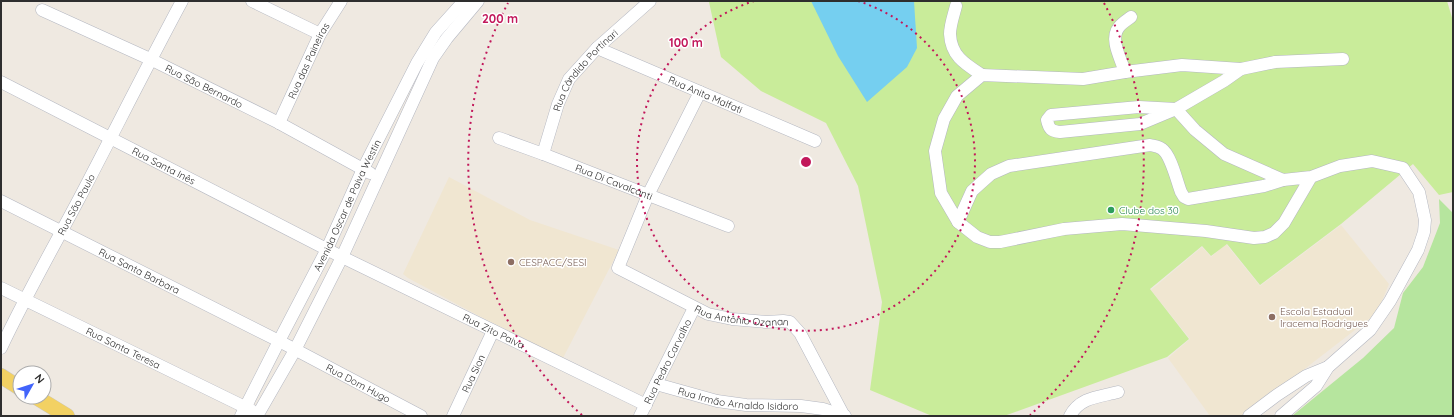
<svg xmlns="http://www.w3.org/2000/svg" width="1454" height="417" font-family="Quicksand,sans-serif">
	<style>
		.education { fill: #f0e6d1 }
		.green { fill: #b6e59e }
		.pitch { fill: #c9ec9a }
		.water { fill: #75cff0 }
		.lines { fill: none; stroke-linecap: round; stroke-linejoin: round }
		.minor-casing { stroke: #b4b7c1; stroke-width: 13 }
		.major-casing { stroke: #c9c9c9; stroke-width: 16 }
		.minor { stroke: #fff; stroke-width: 12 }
		.major { stroke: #f2d163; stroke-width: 15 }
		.ring { fill: none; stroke: #c2185b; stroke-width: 2; stroke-dasharray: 2 4 }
		.leisure-dot { fill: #2e9e5b; stroke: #fff; stroke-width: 1.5 }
		.education-dot { fill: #8d6e63; stroke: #fff; stroke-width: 1.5 }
		.labels { text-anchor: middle; stroke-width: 3; stroke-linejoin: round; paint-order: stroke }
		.street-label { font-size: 10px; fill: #2e2e2e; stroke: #fff }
		.leisure-label { font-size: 10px; fill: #27864d; stroke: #fff; text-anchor: start }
		.education-label { font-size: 10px; fill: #785e54; stroke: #fff; text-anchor: start }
		.centre { fill: #c2185b; stroke: #fff; stroke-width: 2 }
		.ring-label { font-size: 12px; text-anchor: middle; font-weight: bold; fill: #c2185b; stroke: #fff; stroke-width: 3; stroke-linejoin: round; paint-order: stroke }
	</style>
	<rect width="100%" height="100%" fill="#efe9e1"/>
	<g class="education">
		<polygon points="449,177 530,220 619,250 563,358 481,317 408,278 403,274"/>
		<polygon points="1341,225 1389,284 1377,313 1244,416 1210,416 1168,358 1190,339 1151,290 1202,247 1211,257 1226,244 1260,286"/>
	</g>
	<polygon class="green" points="1439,199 1453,213 1453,416 1292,416 1363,358 1394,328 1403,293 1423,267 1440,223"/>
	<polygon class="pitch" points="710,1 1447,1 1453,21 1453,192 1439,195 1413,164 1341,224 1260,285 1227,244 1211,256 1202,246 1150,289 1189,339 1167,357 1004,416 932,416 870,390 882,302 858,186 826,123 761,91 721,57 709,2"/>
	<polygon class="water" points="811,1 914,1 917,48 907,67 867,102 838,56"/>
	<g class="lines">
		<defs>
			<g id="minor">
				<polyline points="252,1 320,34"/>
				<path d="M 956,6 C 954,14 950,25 950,34 C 951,56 965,64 982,75"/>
				<path id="s1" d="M 42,10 L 150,59 L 279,123 L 370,173"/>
				<path id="s2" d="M 597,48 L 815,141"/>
				<polyline points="1241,69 1275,62 1343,59"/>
				<path d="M 1125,72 C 1121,59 1109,39 1119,27 C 1122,23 1127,20 1131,17"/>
				<path id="s3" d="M 1,82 L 342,257 L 646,405"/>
				<path id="s4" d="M 700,92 L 648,195 L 618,268 L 708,314 L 732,319 L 766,322 L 783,321 L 790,322 L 800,333 L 844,416"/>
				<path d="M 1139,107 L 1176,109 L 1140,124 L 1060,132 C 1051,131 1049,129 1047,120 L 1051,115 Z"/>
				<path id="s5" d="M 279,123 L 320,34 L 341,1"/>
				<path id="s6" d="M 499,138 L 543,154 L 728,226"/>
				<path id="s7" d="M 543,154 L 558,104 L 569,79 L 597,48 L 650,1"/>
				<path id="s8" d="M 1,201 L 279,341 L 421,416"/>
				<path d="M 958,222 L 972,191 L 991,174 L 1009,166 L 1150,145 C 1154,146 1158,146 1162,149 C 1171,155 1177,182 1181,192 L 1184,197 L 1188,199 L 1264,186 L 1283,180"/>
				<path id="s9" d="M 1,288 L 251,410"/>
				<path id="s10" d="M 1,348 C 25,297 53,248 80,197 C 114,132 147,66 182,1"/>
				<path id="s11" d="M 656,384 L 717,401 L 746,405 L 801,406 L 823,409 L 845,416"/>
				<path id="s12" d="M 241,416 L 279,341 L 327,249 L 363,169 L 417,63 L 436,32 L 464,1"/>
				<polyline points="257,416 295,350 342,257 433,58 447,38 478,1"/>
				<path id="s13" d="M 453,416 L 493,331"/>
				<path id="s14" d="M 640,416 L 694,308"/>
				<path d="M 1070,416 C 1080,397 1099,397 1118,392"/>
				<polyline points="1249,416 1277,395 1306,376 1328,367"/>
				<polyline points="1281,416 1316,386 1328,367 1370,330 1390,301 1418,250 1424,232 1425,220 1419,192 1403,168 1372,161 1340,166 1311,177 1283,180 1224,154 1195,130 1176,109 1224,81 1241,69 1182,65 1125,72 1083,79 982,75 957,96 944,119 935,151 941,193 958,222 977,237 990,242 1000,242 1064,229 1122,224 1206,231 1254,238 1265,237 1274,233 1284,223 1311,177"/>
			</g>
			<g id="major">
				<polyline points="1,376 20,388"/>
				<polyline points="36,397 67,416"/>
			</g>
		</defs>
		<use href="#minor" class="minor-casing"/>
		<use href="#major" class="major-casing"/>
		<use href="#minor" class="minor"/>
		<use href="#major" class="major"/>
	</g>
	<g class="ring">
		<path d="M858 1A169 169 0 1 1 754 1"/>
		<path d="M582 415A338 338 0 0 1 508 3M1104 3A338 338 0 0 1 1030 415"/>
	</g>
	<circle class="leisure-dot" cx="1111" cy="210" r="4"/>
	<g class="education-dot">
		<circle cx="511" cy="262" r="4"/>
		<circle cx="1272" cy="317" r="4"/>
	</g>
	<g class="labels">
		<g class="street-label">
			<text dy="4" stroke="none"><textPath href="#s5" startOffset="69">Rua das Paineiras</textPath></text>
			<text dy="4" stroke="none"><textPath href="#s7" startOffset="96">Rua Cândido Portinari</textPath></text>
			<text dy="4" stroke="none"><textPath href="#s1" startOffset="179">Rua São Bernardo</textPath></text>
			<text dy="4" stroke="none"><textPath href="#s2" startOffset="118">Rua Anita Malfati</textPath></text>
			<text dy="4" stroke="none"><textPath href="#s3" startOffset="183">Rua Santa Inês</textPath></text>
			<text dy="4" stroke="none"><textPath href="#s6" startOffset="123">Rua Di Cavalcanti</textPath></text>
			<text dy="4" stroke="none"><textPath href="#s10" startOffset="162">Rua São Paulo</textPath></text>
			<text dy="4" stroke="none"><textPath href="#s12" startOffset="236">Avenida Oscar de Paiva Westin</textPath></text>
			<text dy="4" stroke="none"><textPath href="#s8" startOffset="155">Rua Santa Barbara</textPath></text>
			<text dy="4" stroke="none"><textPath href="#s4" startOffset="329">Rua Antônio Ozanan</textPath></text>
			<text dy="4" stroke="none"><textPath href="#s3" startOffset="552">Rua Zito Paiva</textPath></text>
			<text dy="4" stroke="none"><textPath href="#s9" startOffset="136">Rua Santa Teresa</textPath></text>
			<text dy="4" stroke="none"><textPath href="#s14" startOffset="61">Rua Pedro Carvalho</textPath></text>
			<text dy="4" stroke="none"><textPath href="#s13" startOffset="47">Rua Sion</textPath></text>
			<text dy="4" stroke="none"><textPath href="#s8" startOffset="401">Rua Dom Hugo</textPath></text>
			<text dy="4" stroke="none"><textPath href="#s11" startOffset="84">Rua Irmão Arnaldo Isidoro</textPath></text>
		</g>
		<g class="leisure-label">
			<text x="1119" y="214">Clube dos 30</text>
		</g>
		<g class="education-label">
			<text x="519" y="266">CESPACC/SESI</text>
			<text x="1280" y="315">Escola Estadual<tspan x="1280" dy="12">Iracema Rodrigues</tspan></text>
		</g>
	</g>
	<circle cx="806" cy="162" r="6" class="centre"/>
	<g class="ring-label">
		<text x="500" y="23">200 m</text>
		<text x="686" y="47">100 m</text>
	</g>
	<rect width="1454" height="417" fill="none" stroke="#2e2e2e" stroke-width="4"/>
	<g transform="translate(32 385) rotate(51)"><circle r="19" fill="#ffffff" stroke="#ababab"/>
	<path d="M0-3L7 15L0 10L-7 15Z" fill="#4264fb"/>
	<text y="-6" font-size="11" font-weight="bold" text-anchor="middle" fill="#2e2e2e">N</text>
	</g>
</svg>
